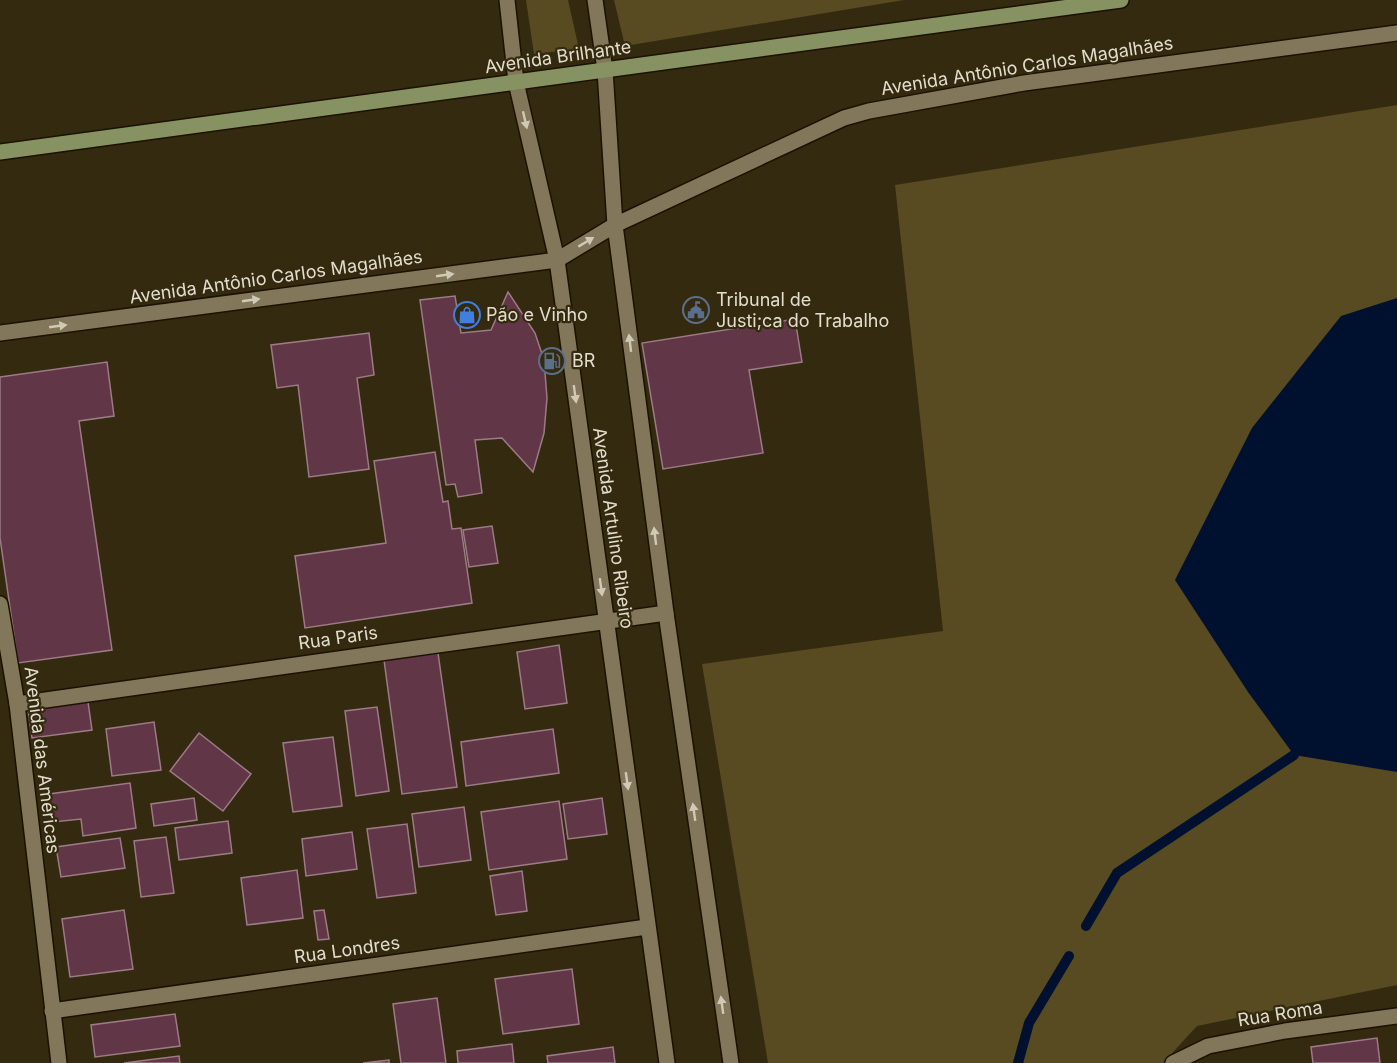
<svg xmlns="http://www.w3.org/2000/svg" width="1397" height="1063" font-family="Inter,sans-serif">
	<style>
		.green { fill: #584a21 }
		.water { fill: #00112f }
		.lines { fill: none; stroke-linecap: round; stroke-linejoin: round }
		.stream { stroke: #00112f; stroke-width: 10 }
		.building { fill: #613647; stroke: #9c7b87; stroke-width: 1.5 }
		.minor-casing { stroke: #1c1200; stroke-width: 18 }
		.primary-casing { stroke: #1c1200; stroke-width: 18 }
		.minor { stroke: #82775a; stroke-width: 15 }
		.primary { stroke: #879262; stroke-width: 15 }
		.oneway { fill: #d0c9b6 }
		.labels { text-anchor: middle; stroke-width: 4.5; stroke-linejoin: round; paint-order: stroke }
		.street-label { font-size: 18px; fill: #e3ddcd; stroke: #342a0f }
		.poi-label { font-size: 18px; fill: #e3ddcd; stroke: #342a0f; text-anchor: start }
	</style>
	<rect width="100%" height="100%" fill="#342a0f"/>
	<g class="green">
		<polygon points="526,0 568,0 579,49 534,54"/>
		<polygon points="614,0 904,0 625,46"/>
		<polygon points="1397,105 1397,985 1197,1026 1163,1063 768,1063 702,664 943,631 895,185"/>
	</g>
	<polygon class="water" points="1397,298 1397,772 1294,755 1248,692 1175,580 1252,428 1341,316"/>
	<g class="lines">
		<g class="stream">
			<polyline points="1086,926 1117,873 1294,755"/>
			<polyline points="1018,1063 1029,1023 1069,956"/>
		</g>
	</g>
	<g class="building">
		<polygon points="508,292 535,333 544,360 547,398 544,433 533,472 502,438 475,440 482,493 458,497 455,484 446,485 420,300 455,296 461,333 491,330"/>
		<polygon points="795,319 802,362 749,370 763,453 663,469 642,343"/>
		<polygon points="369,333 374,375 357,378 369,469 309,477 298,385 277,388 271,345"/>
		<polygon points="107,362 114,416 79,421 112,650 18,663 0,538 0,377"/>
		<polygon points="435,452 443,502 448,501 452,529 461,528 472,603 305,628 295,556 386,543 374,461"/>
		<polygon points="492,526 498,563 469,567 463,530"/>
		<polygon points="559,645 567,703 525,709 517,652"/>
		<polygon points="438,653 457,787 402,794 384,660"/>
		<polygon points="88,702 92,730 32,738 28,710"/>
		<polygon points="377,707 389,791 356,796 345,711"/>
		<polygon points="154,722 161,770 112,776 106,729"/>
		<polygon points="553,729 559,773 466,786 461,742"/>
		<polygon points="199,733 251,774 223,811 170,771"/>
		<polygon points="333,737 342,806 293,812 283,743"/>
		<polygon points="130,783 136,828 83,836 81,819 53,822 49,794"/>
		<polygon points="194,798 197,820 154,826 151,804"/>
		<polygon points="602,798 607,834 568,839 563,804"/>
		<polygon points="559,801 567,859 489,870 481,812"/>
		<polygon points="464,807 471,860 419,867 412,814"/>
		<polygon points="228,821 232,853 179,860 175,828"/>
		<polygon points="407,824 416,893 377,898 367,829"/>
		<polygon points="352,832 357,869 306,876 302,839"/>
		<polygon points="166,837 174,893 141,897 134,841"/>
		<polygon points="120,838 125,868 61,877 56,847"/>
		<polygon points="297,870 303,918 247,925 241,878"/>
		<polygon points="522,871 527,911 496,915 490,876"/>
		<polygon points="124,910 133,969 70,977 62,919"/>
		<polygon points="324,910 329,939 318,940 314,911"/>
		<polygon points="572,969 579,1024 503,1034 495,979"/>
		<polygon points="437,998 446,1063 401,1063 393,1004"/>
		<polygon points="175,1014 180,1046 95,1057 91,1025"/>
		<polygon points="1377,1038 1380,1063 1313,1063 1311,1047"/>
		<polygon points="512,1044 514,1063 458,1063 457,1051"/>
		<polygon points="613,1047 615,1063 548,1063 547,1056"/>
		<polygon points="179,1056 180,1063 124,1063"/>
		<polygon points="389,1060 389,1063 363,1063"/>
	</g>
	<g class="lines">
		<defs>
			<g id="minor">
				<polyline points="507,0 516,82 557,260 667,1063"/>
				<polyline points="595,0 605,70 615,225 666,613 731,1063"/>
				<polyline points="0,333 557,260 615,225 844,118 869,111 1024,83 1397,33"/>
				<polyline points="0,604 17,704 59,1063"/>
				<polyline points="17,704 666,613"/>
				<polyline points="52,1011 647,927"/>
				<polyline points="1173,1063 1208,1046 1285,1031 1397,1016"/>
			</g>
			<polyline id="primary" points="0,152 1121,0"/>
		</defs>
		<use href="#minor" class="minor-casing"/>
		<use href="#primary" class="primary-casing"/>
		<use href="#minor" class="minor"/>
		<use href="#primary" class="primary"/>
	</g>
	<defs><path id="oneway-solid" d="M-6-.8H1V-3.2L6.5 0L1 3.2V.8H-6Z" transform="scale(1.5)"/></defs>
	<g class="oneway">
		<use href="#oneway-solid" transform="translate(525 120) rotate(77)"/>
		<use href="#oneway-solid" transform="translate(586 242) rotate(-31)"/>
		<use href="#oneway-solid" transform="translate(445 275) rotate(-8)"/>
		<use href="#oneway-solid" transform="translate(251 300) rotate(-8)"/>
		<use href="#oneway-solid" transform="translate(58 326) rotate(-8)"/>
		<use href="#oneway-solid" transform="translate(630 343) rotate(-97)"/>
		<use href="#oneway-solid" transform="translate(575 394) rotate(82)"/>
		<use href="#oneway-solid" transform="translate(655 536) rotate(-97)"/>
		<use href="#oneway-solid" transform="translate(601 587) rotate(82)"/>
		<use href="#oneway-solid" transform="translate(627 781) rotate(82)"/>
		<use href="#oneway-solid" transform="translate(694 812) rotate(-98)"/>
		<use href="#oneway-solid" transform="translate(722 1005) rotate(-98)"/>
	</g>
	<defs>
		<symbol id="civic-ring" viewBox="-11 -11 22 22"><circle r="9.5" fill="#342a0f" stroke="#5c6f8a" stroke-width="1.5"/><path d="M-.6-6.5H3V-4.5H.6V-3L4-1V1h2V6H-6V1h2V-1L-.6-3ZM-1.2 2.5V6h2.4V2.5Z" fill="#5c6f8a"/></symbol>
		<symbol id="shop-ring" viewBox="-11 -11 22 22"><circle r="9.5" fill="#342a0f" stroke="#3f7fe0" stroke-width="1.5"/><path d="M-5-2.5h2.3a2.7 3.5 0 0 1 5.4 0H5L5.5 6h-11ZM-1.5-2.5h3a1.5 2.3 0 0 0-3 0Z" fill="#3f7fe0"/></symbol>
		<symbol id="fuel-ring" viewBox="-11 -11 22 22"><circle r="9.5" fill="#342a0f" stroke="#5c6f8a" stroke-width="1.5"/><path d="M-5.5-6h7V0h2V4h1.3V-2.5L3-4.5l.8-.8L6-3V5H2.5V1h-1V6h-7ZM-4.2-4.7v3.2H.2V-4.7Z" fill="#5c6f8a"/></symbol>
	</defs>
	<g fill-rule="evenodd">
		<use href="#civic-ring" x="681" y="295" width="30" height="30"/>
		<use href="#shop-ring" x="452" y="300" width="30" height="30"/>
		<use href="#fuel-ring" x="537" y="346" width="30" height="30"/>
	</g>
	<g class="labels">
		<g class="street-label">
			<text transform="translate(558 57) rotate(-8)" y="6">Avenida Brilhante</text>
			<text transform="translate(1027 66) rotate(-9)" y="6">Avenida Antônio Carlos Magalhães</text>
			<text transform="translate(276 277) rotate(-8)" y="6">Avenida Antônio Carlos Magalhães</text>
			<text transform="translate(613 528) rotate(82)" y="6">Avenida Artulino Ribeiro</text>
			<text transform="translate(338 638) rotate(-8)" y="6">Rua Paris</text>
			<text transform="translate(42 760) rotate(83)" y="6">Avenida das Américas</text>
			<text transform="translate(347 950) rotate(-8)" y="6">Rua Londres</text>
			<text transform="translate(1280 1014) rotate(-9)" y="6">Rua Roma</text>
		</g>
		<g class="poi-label">
			<text x="716" y="306">Tribunal de<tspan x="716" dy="21">Justi;ca do Trabalho</tspan></text>
			<text x="486" y="321">Pão e Vinho</text>
			<text x="572" y="367">BR</text>
		</g>
	</g>
</svg>
